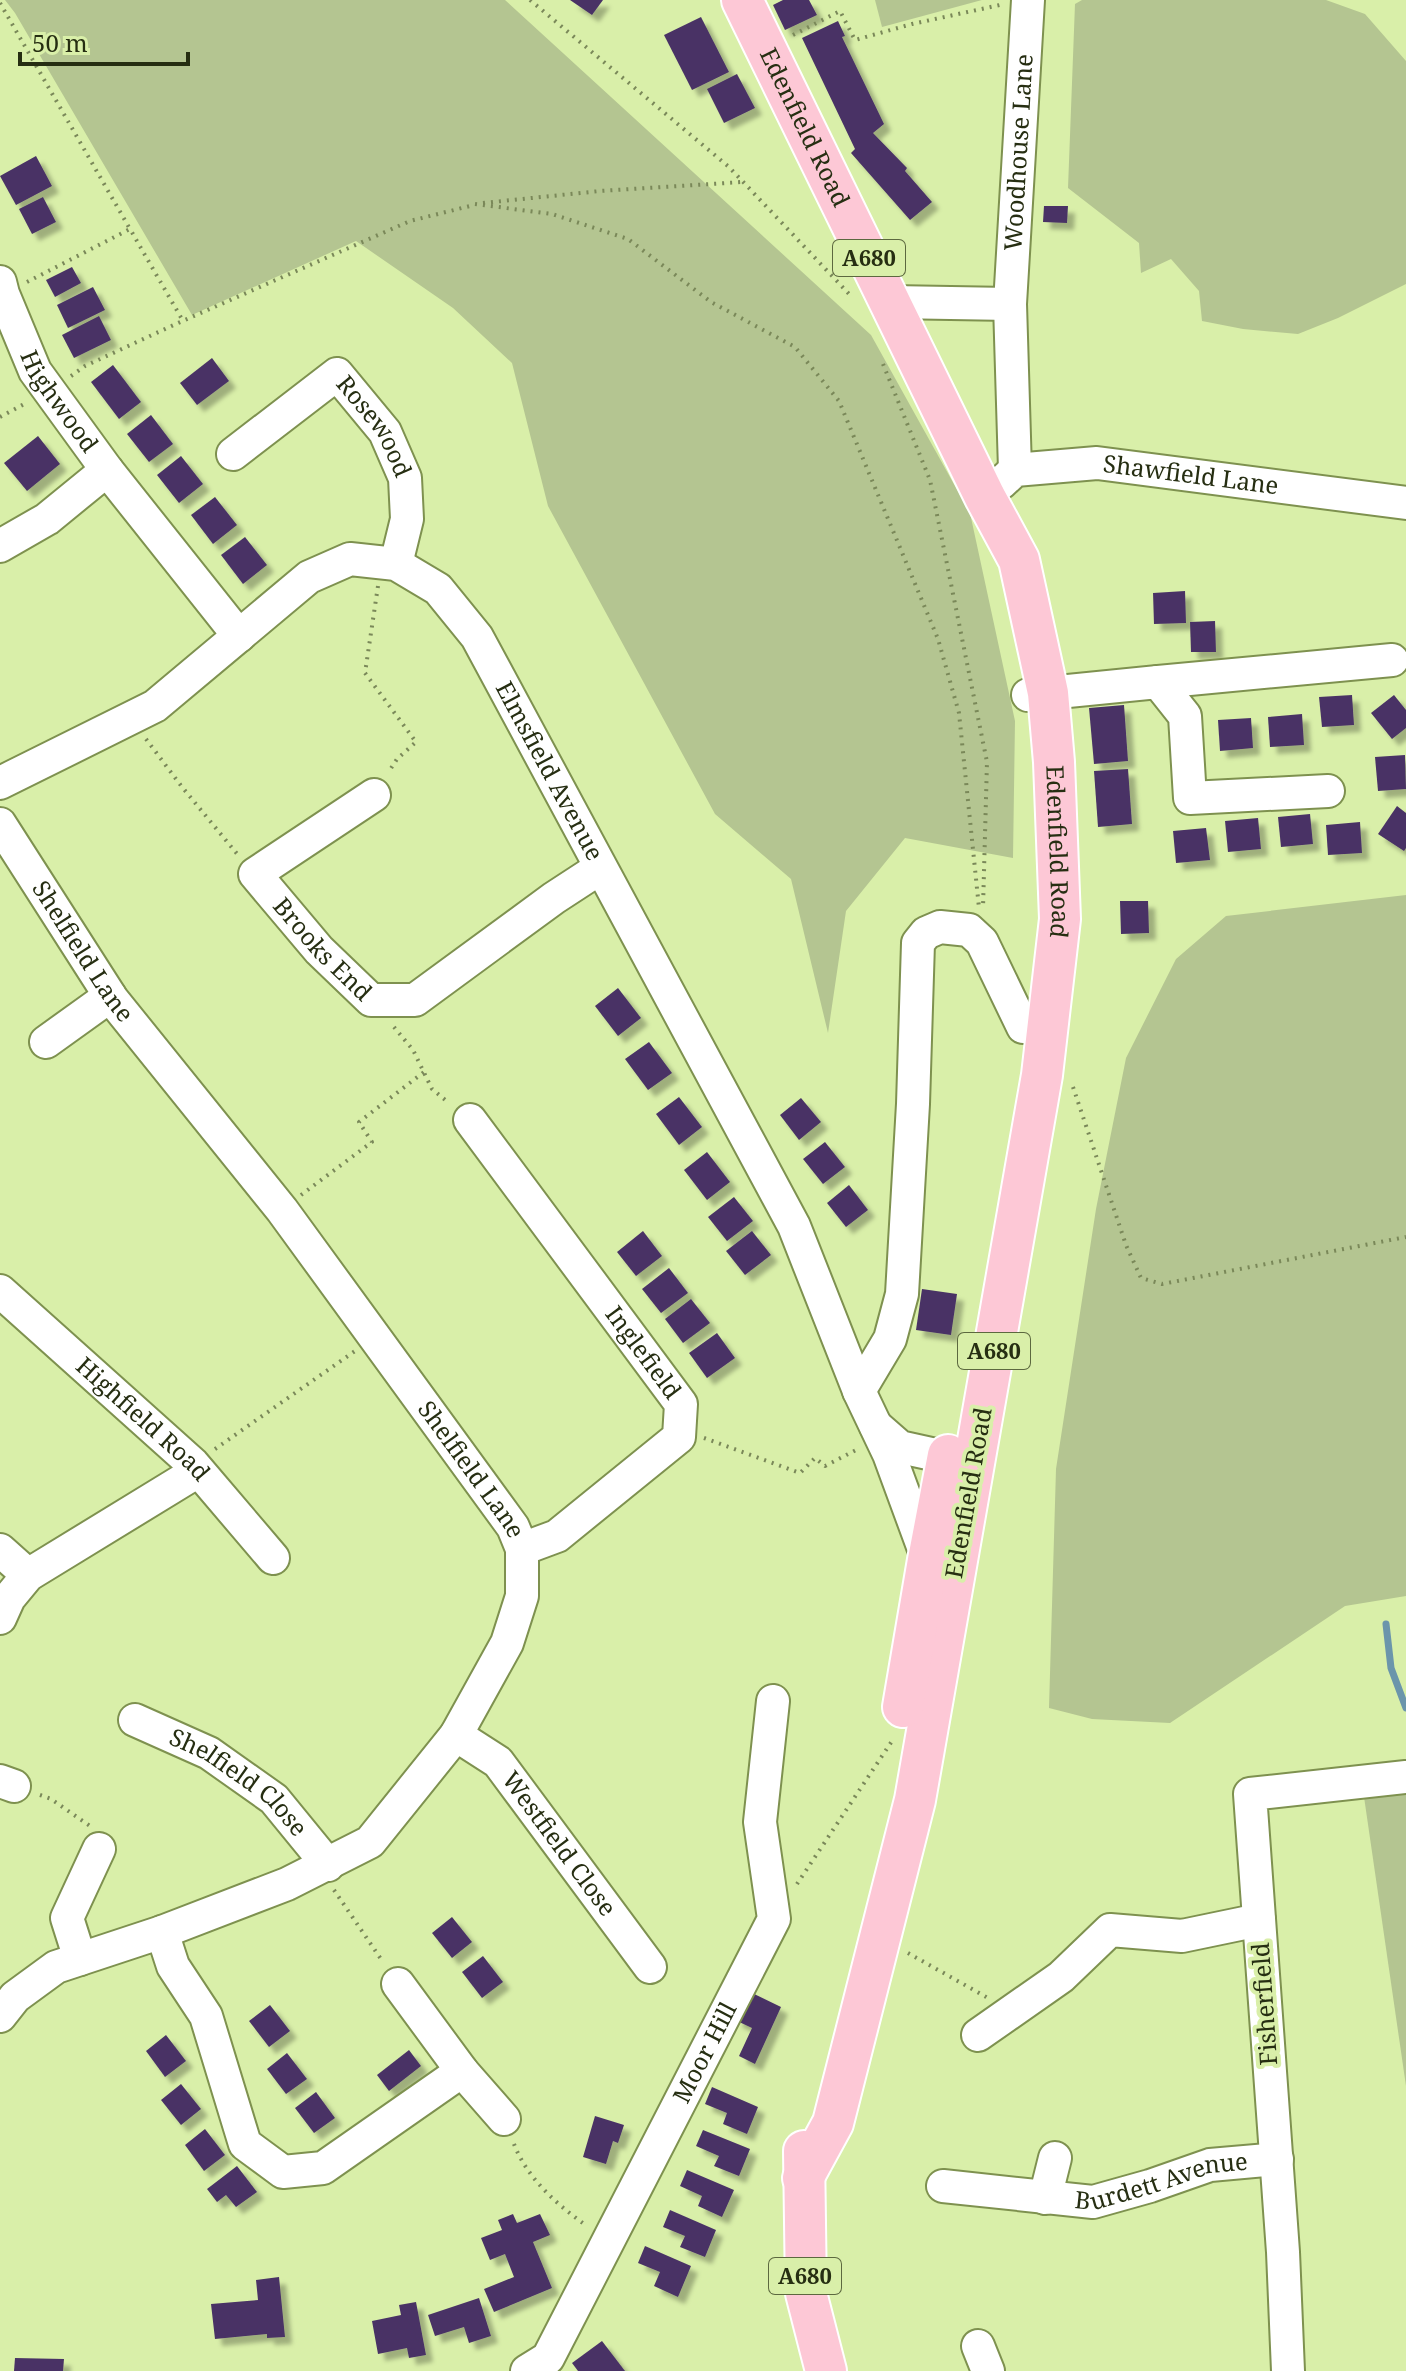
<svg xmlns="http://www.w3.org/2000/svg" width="1406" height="2371" font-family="'Noto Serif',serif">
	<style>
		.green { fill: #b4c591 }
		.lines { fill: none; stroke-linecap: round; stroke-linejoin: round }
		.stream { stroke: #6b95ab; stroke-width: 7 }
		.building { fill: #493365; filter: url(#shadow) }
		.minor-casing { stroke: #7e914f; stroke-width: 36 }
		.major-casing { stroke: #fff; stroke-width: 44 }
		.path { stroke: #7a8859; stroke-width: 4; stroke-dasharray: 2 6; stroke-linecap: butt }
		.minor { stroke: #fff; stroke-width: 32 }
		.major { stroke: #fdc8d6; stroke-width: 40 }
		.labels { text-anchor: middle; stroke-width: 8; stroke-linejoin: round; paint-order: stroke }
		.shield { fill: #d9efa9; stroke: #5c683f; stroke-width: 2 }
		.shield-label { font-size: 22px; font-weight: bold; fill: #262e12 }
		.street-label { font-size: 24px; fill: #262e12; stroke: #d9efa9 }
	</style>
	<defs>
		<filter id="shadow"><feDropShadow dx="7" dy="7" stdDeviation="2" flood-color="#0004"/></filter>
	</defs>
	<rect width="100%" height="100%" fill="#d9efa9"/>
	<g class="green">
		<polygon points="5,0 505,0 871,335 970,513 1015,721 1013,858 905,838 846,911 828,1033 791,879 715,814 548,506 512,363 453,308 356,241 192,315 15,13"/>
		<polygon points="875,0 982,0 882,27"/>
		<polygon points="1082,0 1326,0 1365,14 1406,61 1406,284 1338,318 1298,334 1243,329 1202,321 1199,291 1171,259 1141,273 1139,243 1068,188 1075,4"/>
		<polygon points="1406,895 1406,1596 1345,1606 1170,1723 1092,1719 1049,1708 1056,1469 1096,1209 1126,1058 1176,959 1226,916"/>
		<polygon points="1362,1783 1406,1783 1406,2086"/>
	</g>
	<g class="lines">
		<polyline class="stream" points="1386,1624 1391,1668 1406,1708"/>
	</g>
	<g class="building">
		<polygon points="570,0 603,0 592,15"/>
		<polygon points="783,0 809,0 817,15 785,30 773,5"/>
		<polygon points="701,17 729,72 692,90 664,35"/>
		<polygon points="838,21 845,36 842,37 884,124 873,133 907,168 905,171 932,202 910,220 851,153 855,149 802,38"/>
		<polygon points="737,74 755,108 724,123 707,89"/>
		<polygon points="36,156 52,186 16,205 0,176"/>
		<polygon points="43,197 56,222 32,234 19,209"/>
		<polygon points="1044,206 1068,206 1067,223 1043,222"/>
		<polygon points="72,267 81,283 55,297 46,280"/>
		<polygon points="93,287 105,310 68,328 57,305"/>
		<polygon points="99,316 111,340 74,358 62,335"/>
		<polygon points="212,358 229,381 197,405 180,383"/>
		<polygon points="113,365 141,402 119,419 91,382"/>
		<polygon points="151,415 173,444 149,462 127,434"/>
		<polygon points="38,436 60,464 27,491 4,463"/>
		<polygon points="181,456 203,484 179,503 157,475"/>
		<polygon points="215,497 237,525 213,544 191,515"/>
		<polygon points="245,537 267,565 243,584 221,555"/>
		<polygon points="1185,591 1186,623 1154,624 1153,593"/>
		<polygon points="1215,621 1216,652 1191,652 1190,622"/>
		<polygon points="1352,695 1354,725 1322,727 1319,697"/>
		<polygon points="1394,695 1406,710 1406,728 1392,739 1371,713"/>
		<polygon points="1124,705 1128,761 1094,764 1089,708"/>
		<polygon points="1302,714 1304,745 1270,747 1268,717"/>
		<polygon points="1251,718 1253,748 1220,751 1218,720"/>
		<polygon points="1405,755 1406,789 1378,791 1375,757"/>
		<polygon points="1128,769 1132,824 1098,827 1094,771"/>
		<polygon points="1397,806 1406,813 1406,848 1404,851 1378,834"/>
		<polygon points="1310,814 1313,844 1281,847 1278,817"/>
		<polygon points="1258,818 1261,849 1228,852 1225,821"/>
		<polygon points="1360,822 1362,853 1328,855 1326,825"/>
		<polygon points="1206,828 1210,860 1176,863 1173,831"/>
		<polygon points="1120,901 1148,901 1149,933 1121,934"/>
		<polygon points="618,988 641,1018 618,1036 595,1006"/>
		<polygon points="649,1042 672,1073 648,1090 625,1059"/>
		<polygon points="679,1097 702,1127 679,1145 656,1114"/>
		<polygon points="801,1098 821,1122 799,1140 780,1115"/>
		<polygon points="825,1142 845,1167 823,1184 803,1159"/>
		<polygon points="707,1152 730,1182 707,1200 684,1170"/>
		<polygon points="849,1185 868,1210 846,1227 827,1203"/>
		<polygon points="734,1197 753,1221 727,1241 708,1217"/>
		<polygon points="643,1231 662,1256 636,1276 617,1252"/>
		<polygon points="752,1231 771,1255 745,1275 726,1251"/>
		<polygon points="669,1268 688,1293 661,1313 642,1289"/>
		<polygon points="922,1289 957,1294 951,1335 916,1330"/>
		<polygon points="691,1299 710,1323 683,1343 665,1319"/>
		<polygon points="717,1333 735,1358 707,1378 689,1353"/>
		<polygon points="452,1917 472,1942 452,1958 432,1933"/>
		<polygon points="483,1956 503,1982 482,1998 462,1972"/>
		<polygon points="748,1991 781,2007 755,2064 739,2056 752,2028 735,2020"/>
		<polygon points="270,2005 290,2031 269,2047 249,2021"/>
		<polygon points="166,2035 186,2061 165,2077 146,2051"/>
		<polygon points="409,2050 421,2066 389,2091 377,2075"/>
		<polygon points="287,2053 307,2079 286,2094 267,2069"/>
		<polygon points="181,2084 201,2109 181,2125 161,2100"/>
		<polygon points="712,2087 758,2107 747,2134 723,2124 727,2113 705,2104"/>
		<polygon points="316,2092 335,2118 314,2133 295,2108"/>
		<polygon points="595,2116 624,2125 618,2143 613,2141 606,2164 583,2157"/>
		<polygon points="205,2129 225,2155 204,2171 185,2145"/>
		<polygon points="703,2130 750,2149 739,2176 714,2166 719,2156 696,2146"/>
		<polygon points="237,2166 257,2192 236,2207 226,2195 217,2202 207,2189"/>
		<polygon points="687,2170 734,2190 722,2217 698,2206 702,2196 680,2186"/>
		<polygon points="670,2210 716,2230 705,2257 680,2247 685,2236 663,2227"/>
		<polygon points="513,2214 517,2223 540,2214 550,2235 533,2242 552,2288 494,2312 484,2289 514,2277 505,2254 490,2260 481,2238 502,2230 498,2220"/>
		<polygon points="645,2246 691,2266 678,2297 654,2286 660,2272 638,2263"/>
		<polygon points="279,2277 285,2337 267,2338 267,2334 215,2339 211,2304 258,2300 256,2280"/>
		<polygon points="479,2298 491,2336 469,2343 464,2327 435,2336 428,2315"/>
		<polygon points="416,2302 426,2355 409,2358 407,2348 378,2354 372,2321 401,2315 399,2305"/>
		<polygon points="602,2341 625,2371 578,2371 572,2363"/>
		<polygon points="15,2358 64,2359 63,2371 14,2371"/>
	</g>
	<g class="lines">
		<defs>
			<g id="minor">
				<path id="s1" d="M 0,282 L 3,294 L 35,371 L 107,470 L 239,636"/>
				<polyline points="891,302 1010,304"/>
				<path id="s2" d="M 233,454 L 337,374 L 385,432 L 405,478 L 407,519 L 396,564"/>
				<path id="s3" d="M 1015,470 L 1010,304 L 1028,0"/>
				<path id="s4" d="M 1001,483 L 1015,470 L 1097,463 L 1406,503"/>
				<polyline points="0,546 47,519 107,470"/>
				<polyline points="1158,682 1392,660"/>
				<polyline points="1028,695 1158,682 1185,716 1190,798 1328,791"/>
				<path id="s5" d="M 0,783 L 155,706 L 309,577 L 350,559 L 396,564 L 438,589 L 477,637 L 794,1226 L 859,1391 L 889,1454 L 928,1560"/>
				<path id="s6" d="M 374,795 L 255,874 L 319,950 L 371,1000 L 415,1000 L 554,898 L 600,868"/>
				<path id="s7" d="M 0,824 L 112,999 L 282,1210 L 513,1527 L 522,1549 L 522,1596 L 507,1643 L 456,1735 L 370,1842 L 287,1884 L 162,1932 L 56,1967 L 15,1997 L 0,2016"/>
				<polyline points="46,1042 110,996"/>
				<path id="s8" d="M 470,1120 L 681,1404 L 679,1437 L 557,1536 L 522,1549"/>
				<path id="s9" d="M 0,1291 L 193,1464 L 273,1558"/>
				<polyline points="859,1391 890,1339 902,1294 913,1104 918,943 926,933 940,927 969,930 982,942 1023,1027"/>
				<polyline points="876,1426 900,1447 968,1462"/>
				<polyline points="0,1550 28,1575"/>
				<polyline points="0,1618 9,1598 28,1575 198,1471"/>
				<path id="s10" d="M 135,1720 L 209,1753 L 274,1799 L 328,1865"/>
				<path id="s11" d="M 456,1735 L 498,1762 L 650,1967"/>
				<polyline points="0,1781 14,1786"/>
				<polyline points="162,1932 173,1966 206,2016 245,2144 283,2172 323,2168 462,2071"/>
				<polyline points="80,1959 67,1918 99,1849"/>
				<polyline points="398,1984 462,2071 504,2119"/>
				<polyline points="978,2035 1061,1977 1110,1930 1182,1936 1259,1920"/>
				<path id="s12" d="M 943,2186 L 1093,2202 L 1150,2186 L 1210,2165 L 1277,2159"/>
				<polyline points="1045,2198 1055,2158"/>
				<polyline points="978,2346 988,2371"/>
				<path id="s13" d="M 527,2371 L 548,2358 L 774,1919 L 760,1822 L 773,1701"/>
				<polyline points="1288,2371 1283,2252 1250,1794 1406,1777"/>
			</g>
			<g id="major">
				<path id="s14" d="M 742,0 L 985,497 L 1019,560 L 1048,693 L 1054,762 L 1060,919 L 1042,1075 L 915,1800 L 833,2123 L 803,2178"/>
				<polyline points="903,1707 928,1560 948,1455"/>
				<polyline points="804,2151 806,2293 826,2371"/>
			</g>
		</defs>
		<use href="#minor" class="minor-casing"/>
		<use href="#major" class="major-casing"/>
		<g class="path">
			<polyline points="530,0 729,167 851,296"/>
			<polyline points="0,3 130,229"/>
			<polyline points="793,35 840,11 855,40 912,24 1000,5"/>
			<polyline points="483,203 600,191 742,182"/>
			<polyline points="475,204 552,214 628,239 711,302 795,347 839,401 938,639 959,713 979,908"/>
			<polyline points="27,282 130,229 183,321"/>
			<polyline points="883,364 930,480 987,762 983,908"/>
			<polyline points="71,376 85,366 178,323 410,221 474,205"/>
			<polyline points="0,417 26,403"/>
			<polyline points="378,586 365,673 416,742 397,759 388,773"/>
			<polyline points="146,739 182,787 238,855"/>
			<polyline points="394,1027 413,1050 432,1089 449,1103"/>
			<polyline points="1073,1087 1126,1245 1141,1278 1162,1284 1406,1237"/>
			<polyline points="301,1195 372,1142 359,1122 424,1072"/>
			<polyline points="704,1438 800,1473 815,1458 825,1466 856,1450"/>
			<polyline points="215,1449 355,1351"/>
			<polyline points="40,1795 51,1799 90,1826"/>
			<polyline points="797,1884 894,1738"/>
			<polyline points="334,1890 383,1962"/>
			<polyline points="908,1953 988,1998"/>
			<path d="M 514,2144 C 527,2178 557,2205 587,2226"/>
		</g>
		<use href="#minor" class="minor"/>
		<use href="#major" class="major"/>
	</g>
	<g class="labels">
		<g class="shield">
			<rect x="833" y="240" width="72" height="36" rx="6"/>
			<rect x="958" y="1333" width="72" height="36" rx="6"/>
			<rect x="769" y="2258" width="72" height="36" rx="6"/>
		</g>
		<g class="shield-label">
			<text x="869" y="266">A680</text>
			<text x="994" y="1359">A680</text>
			<text x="805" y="2284">A680</text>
		</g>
		<g class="street-label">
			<text dy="8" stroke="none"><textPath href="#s14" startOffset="142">Edenfield Road</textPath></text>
			<text dy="8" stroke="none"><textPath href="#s3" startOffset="318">Woodhouse Lane</textPath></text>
			<text dy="8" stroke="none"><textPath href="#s1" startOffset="134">Highwood</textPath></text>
			<text dy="8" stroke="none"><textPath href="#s2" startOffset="196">Rosewood</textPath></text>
			<text dy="8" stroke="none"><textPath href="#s4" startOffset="196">Shawfield Lane</textPath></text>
			<text dy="8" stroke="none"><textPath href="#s5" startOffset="728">Elmsfield Avenue</textPath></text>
			<text dy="8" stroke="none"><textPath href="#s14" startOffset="920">Edenfield Road</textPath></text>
			<text dy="8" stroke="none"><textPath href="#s6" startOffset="244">Brooks End</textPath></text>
			<text dy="8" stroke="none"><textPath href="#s7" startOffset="152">Shelfield Lane</textPath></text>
			<text dy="8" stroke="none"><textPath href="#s8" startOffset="290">Inglefield</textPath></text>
			<text dy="8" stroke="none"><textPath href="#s9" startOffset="192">Highfield Road</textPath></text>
			<text dy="8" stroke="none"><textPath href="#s7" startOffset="800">Shelfield Lane</textPath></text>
			<text transform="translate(969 1493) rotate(-80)" y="8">Edenfield Road</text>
			<text dy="8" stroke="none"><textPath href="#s10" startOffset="122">Shelfield Close</textPath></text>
			<text dy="8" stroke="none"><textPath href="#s11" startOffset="152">Westfield Close</textPath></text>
			<text transform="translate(1265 2004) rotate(-94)" y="8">Fisherfield</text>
			<text dy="8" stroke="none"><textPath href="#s13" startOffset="368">Moor Hill</textPath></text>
			<text dy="8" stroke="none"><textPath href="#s12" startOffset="222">Burdett Avenue</textPath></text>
		</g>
	</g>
	<path d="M20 52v12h168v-12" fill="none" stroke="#262e12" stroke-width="4"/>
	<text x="32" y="52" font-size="24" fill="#262e12" stroke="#d9efa9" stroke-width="6" paint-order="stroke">50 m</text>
</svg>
